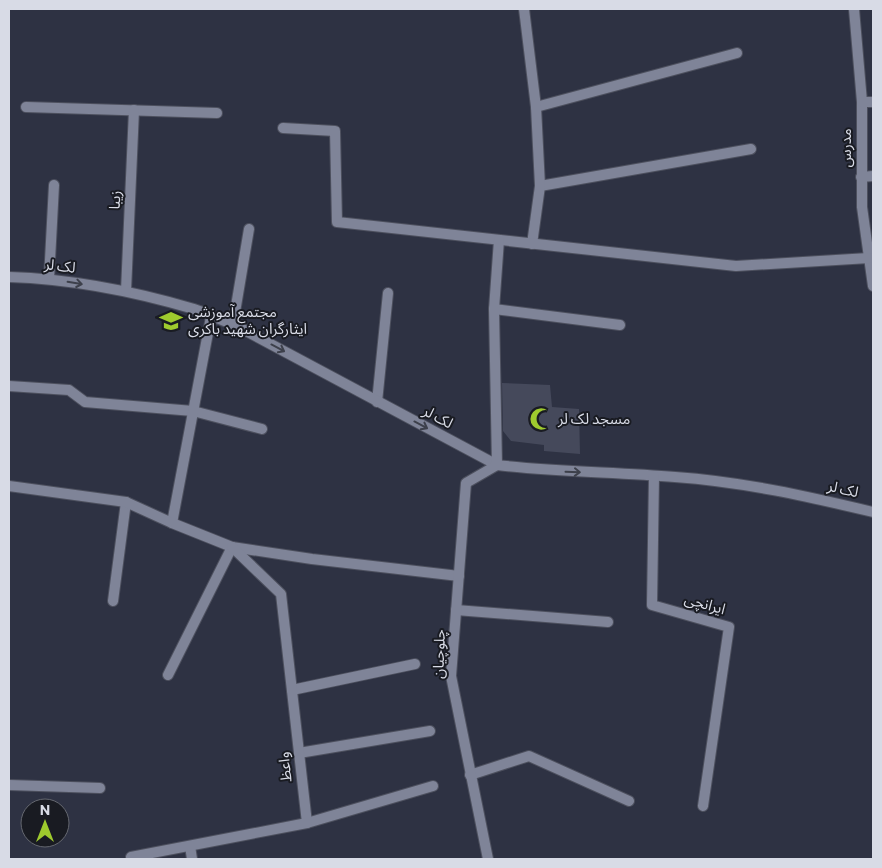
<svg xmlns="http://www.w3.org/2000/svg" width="882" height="868" font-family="Commissioner,'Noto Sans Arabic',sans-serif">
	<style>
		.building { fill: #45495b }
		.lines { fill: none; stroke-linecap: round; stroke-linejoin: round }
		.service-casing { stroke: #4d505e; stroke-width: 12 }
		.minor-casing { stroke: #4d505e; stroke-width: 12 }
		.service { stroke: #7f8498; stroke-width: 10 }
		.minor { stroke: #7f8498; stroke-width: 10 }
		.oneway { stroke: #3d404b }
		.labels { text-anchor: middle; stroke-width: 4; stroke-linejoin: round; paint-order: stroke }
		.street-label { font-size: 15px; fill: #d8dbe6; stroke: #191b22 }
		.poi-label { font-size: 15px; fill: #d8dbe6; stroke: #191b22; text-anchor: start }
	</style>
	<rect width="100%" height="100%" fill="#2e3243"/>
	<polygon class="building" points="502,383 550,385 552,407 579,409 580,454 544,451 544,445 511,441 503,431"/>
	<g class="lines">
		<defs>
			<g id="service">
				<polyline points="536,107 737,53"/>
				<polyline points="861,177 873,176"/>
				<polyline points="540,186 751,149"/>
				<polyline points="49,279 54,185"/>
				<polyline points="494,309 620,325"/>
				<polyline points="233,324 249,229"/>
				<polyline points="9,386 69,390 85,402 193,411 262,429"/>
				<polyline points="377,402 388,293"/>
				<polyline points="172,523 211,317"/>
				<polyline points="232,547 312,559 459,576"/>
				<polyline points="113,601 126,502"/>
				<polyline points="9,785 100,788"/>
			</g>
			<g id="minor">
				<polyline points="524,9 536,107 540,186 532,244"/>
				<polyline points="854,9 862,102 862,207 873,286"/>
				<polyline points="862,102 873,102"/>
				<polyline points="26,107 217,113"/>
				<polyline points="283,128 335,131 337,222 736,266 869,258"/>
				<path d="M 9,277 C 72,279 133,291 194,309 C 207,313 219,320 233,324 L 497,465 C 556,472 615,472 675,477 C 744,482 806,496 873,512"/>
				<polyline points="126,291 134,110"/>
				<polyline points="654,476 652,605 729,627 703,806"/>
				<polyline points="9,486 126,502 172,523 232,547 168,675"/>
				<polyline points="456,610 608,622"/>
				<polyline points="292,690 415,664"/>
				<polyline points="299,753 430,731"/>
				<polyline points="470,775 529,756 629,801"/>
				<polyline points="307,823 433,786"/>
				<polyline points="190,846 192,859"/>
				<polyline points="132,859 131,857 307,823 281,594 232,547"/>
				<polyline points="488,859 451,676 466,483 497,465 494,309 499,240"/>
			</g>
		</defs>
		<use href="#service" class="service-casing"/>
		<use href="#minor" class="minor-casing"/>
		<use href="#service" class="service"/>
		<use href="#minor" class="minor"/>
	</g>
	<defs><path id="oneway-shaft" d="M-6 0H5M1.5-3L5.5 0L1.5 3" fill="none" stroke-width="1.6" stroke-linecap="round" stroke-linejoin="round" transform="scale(1.25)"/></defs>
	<g class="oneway">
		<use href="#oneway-shaft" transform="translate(75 283) rotate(9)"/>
		<use href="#oneway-shaft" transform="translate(278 348) rotate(28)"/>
		<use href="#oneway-shaft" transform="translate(421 425) rotate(28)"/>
		<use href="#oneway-shaft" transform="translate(573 472) rotate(2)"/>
	</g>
	<defs>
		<symbol id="school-bare" viewBox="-9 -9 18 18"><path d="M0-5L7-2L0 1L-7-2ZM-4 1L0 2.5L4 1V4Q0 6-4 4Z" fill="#9eca2e" stroke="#191b22" stroke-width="2.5" paint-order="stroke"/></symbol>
		<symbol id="mosque-bare" viewBox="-9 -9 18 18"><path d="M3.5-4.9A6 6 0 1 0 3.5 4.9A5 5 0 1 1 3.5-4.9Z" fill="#9eca2e" stroke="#191b22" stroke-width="2.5" paint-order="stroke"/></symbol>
	</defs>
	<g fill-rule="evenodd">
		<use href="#school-bare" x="155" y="305" width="32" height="32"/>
		<use href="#mosque-bare" x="525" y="403" width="32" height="32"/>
	</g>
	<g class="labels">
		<g class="street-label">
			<text transform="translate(846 148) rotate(-90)" y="5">مدرس</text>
			<text transform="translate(115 200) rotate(-87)" y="5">زیبا</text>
			<text transform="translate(60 266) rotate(7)" y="5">لک لر</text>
			<text transform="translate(438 417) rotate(28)" y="5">لک لر</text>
			<text transform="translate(843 489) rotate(13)" y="5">لک لر</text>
			<text transform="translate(705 604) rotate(16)" y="5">ایرانچی</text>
			<text transform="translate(439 654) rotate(-88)" y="5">چلوچیان</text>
			<text transform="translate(285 767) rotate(-96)" y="5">واعظ</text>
		</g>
		<g class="poi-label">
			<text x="188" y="317">مجتمع آموزشی<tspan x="188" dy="17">ایثارگران شهید باکری</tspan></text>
			<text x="558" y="424">مسجد لک لر</text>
		</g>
	</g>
	<rect width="882" height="868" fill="none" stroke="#d8dbe6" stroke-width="20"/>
	<g transform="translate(45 823)"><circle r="24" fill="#191b22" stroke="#656870"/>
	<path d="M0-4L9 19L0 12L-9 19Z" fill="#9eca2e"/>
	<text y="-8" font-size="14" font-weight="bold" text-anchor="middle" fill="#d8dbe6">N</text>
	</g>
</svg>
